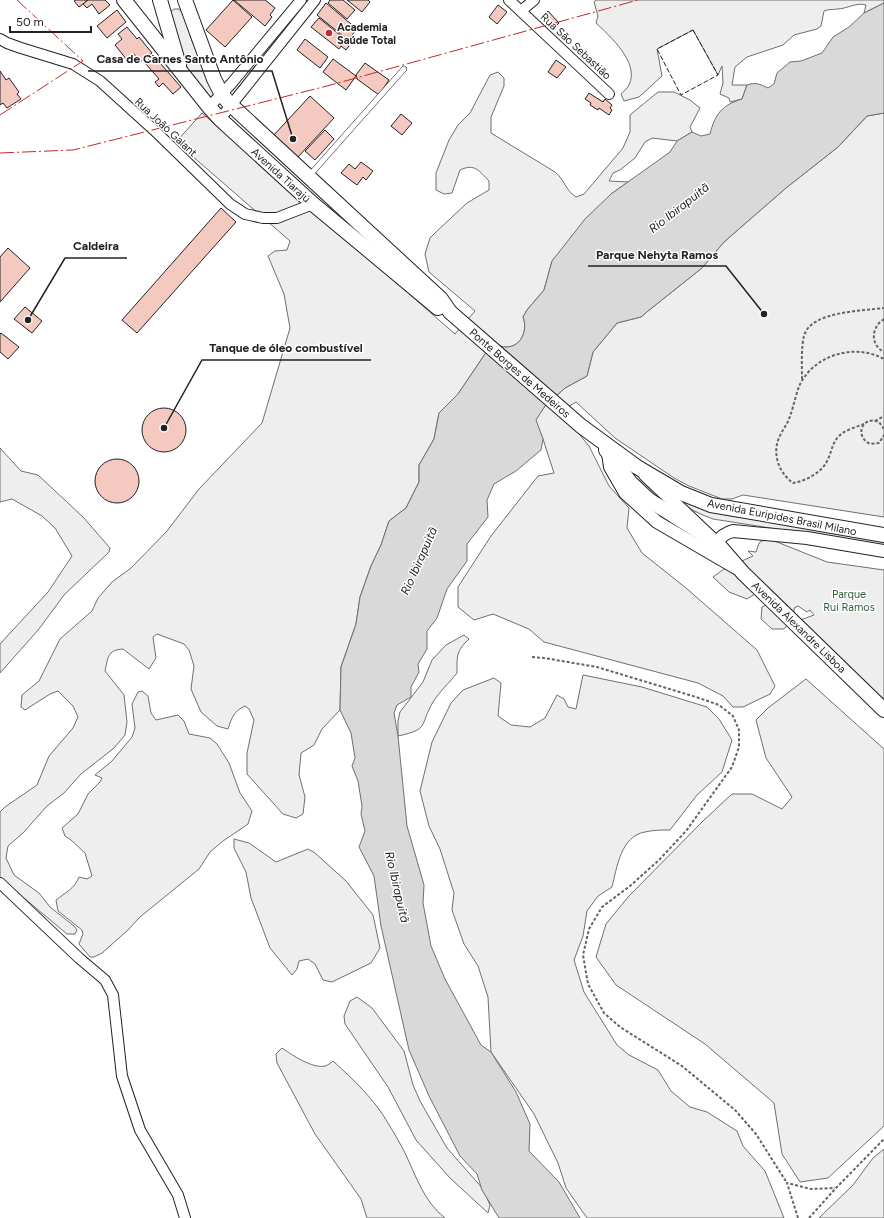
<svg xmlns="http://www.w3.org/2000/svg" width="884" height="1218" font-family="Figtree,sans-serif">
	<style>
		.green { fill: #eee; stroke: #6f6f6f }
		.water { fill: #d9d9d9; stroke: #6f6f6f }
		.building { fill: #f3c9c0; stroke: #222 }
		.lines { fill: none; stroke-linecap: round; stroke-linejoin: round }
		.service-casing { stroke: #222; stroke-width: 6 }
		.minor-casing { stroke: #222; stroke-width: 12 }
		.tertiary-casing { stroke: #222; stroke-width: 14 }
		.secondary-casing { stroke: #222; stroke-width: 16 }
		.path { stroke: #646464; stroke-width: 2; stroke-dasharray: 3 2; stroke-linecap: butt }
		.service { stroke: #fff; stroke-width: 5 }
		.minor { stroke: #fff; stroke-width: 10 }
		.tertiary { stroke: #fff; stroke-width: 12 }
		.secondary { stroke: #fff; stroke-width: 14 }
		.fence { stroke: #222; stroke-width: 1; stroke-dasharray: 5 2; stroke-linecap: butt }
		.power { stroke: #c62828; stroke-width: 1; stroke-dasharray: 14 3 2 3; stroke-linecap: butt }
		.poi-dot { fill: #c62828; stroke: #fff; stroke-width: 1.5 }
		.labels { text-anchor: middle; stroke-width: 3; stroke-linejoin: round; paint-order: stroke }
		.poi-label { font-size: 11px; font-weight: bold; fill: #222; stroke: #fff; text-anchor: start }
		.street-label { font-size: 11px; fill: #222; stroke: #fff }
		.park-label { font-size: 11px; fill: #2f5e38; stroke: #fff }
		.water-label { font-size: 12px; font-style: italic; fill: #222; stroke: #fff }
		.leader { fill: none; stroke: #222; stroke-width: 1.5 }
		.callout-dot { fill: #222; stroke: #fff; stroke-width: 1.5 }
		.callout-label { font-size: 12px; text-anchor: middle; font-weight: bold; fill: #222; stroke: #fff; stroke-width: 3; stroke-linejoin: round; paint-order: stroke }
	</style>
	<rect width="100%" height="100%" fill="#fff"/>
	<g class="green">
		<path d="M 596,0 L 884,0 L 884,3 L 864,13 L 866,5 C 856,2 847,9 837,9 C 832,10 828,9 824,11 L 821,26 L 817,29 L 794,35 L 783,45 L 747,57 L 735,67 L 732,85 L 747,85 L 742,99 L 730,102 L 729,98 L 720,94 L 723,83 L 722,66 L 718,75 L 693,30 L 657,49 L 662,76 L 639,97 L 624,101 L 621,94 C 623,92 627,89 629,85 C 640,63 610,36 596,23 L 598,16 L 594,2 Z"/>
		<polygon points="174,9 179,9 184,15 192,41 215,96 213,98 210,98 185,67 170,12"/>
		<path d="M 498,72 L 504,78 L 504,86 L 491,117 L 491,133 L 555,172 C 565,180 565,190 576,197 L 584,194 L 623,148 L 630,132 L 630,115 L 658,92 L 674,92 L 690,100 L 700,108 L 690,127 L 692,132 L 677,141 L 652,138 L 645,142 L 635,158 L 620,170 L 613,173 L 609,181 L 628,182 L 611,194 L 552,261 L 544,290 L 527,310 L 523,317 C 528,329 522,347 506,347 C 503,347 499,346 497,345 L 487,351 L 458,394 L 439,413 L 434,439 L 419,465 L 419,482 L 406,508 L 389,521 L 381,545 L 371,566 L 360,597 L 356,624 L 341,667 L 340,710 L 322,729 L 314,745 L 301,753 L 299,775 L 305,797 L 303,814 L 296,818 L 283,814 L 247,774 L 247,753 L 254,720 L 249,709 L 245,706 C 234,711 232,717 228,729 L 217,726 L 201,712 L 191,689 L 194,666 L 189,650 L 184,644 L 157,634 L 153,637 L 156,658 L 149,669 L 123,649 C 107,650 108,658 105,671 L 124,695 L 127,722 L 125,735 L 114,748 L 81,774 L 64,793 L 47,806 L 23,833 L 8,846 L 6,858 L 14,875 L 39,893 L 50,907 L 74,926 L 77,930 L 75,934 L 67,934 L 0,878 L 0,812 L 5,807 L 37,785 L 49,756 L 73,728 L 78,717 L 73,706 L 58,691 L 50,694 L 25,710 L 21,707 L 22,695 L 39,681 L 60,639 L 92,611 L 98,598 L 112,582 L 131,568 L 167,531 L 199,489 L 262,423 L 290,328 L 284,294 L 268,256 L 275,251 L 287,250 L 290,241 L 176,142 L 202,113 L 455,334 L 475,311 L 429,272 L 425,254 L 430,238 L 436,232 L 467,203 L 489,190 L 489,181 C 479,171 475,163 460,170 L 452,193 L 444,194 L 436,190 L 436,173 L 449,140 L 458,125 L 470,113 L 490,75 Z"/>
		<polygon points="884,113 884,517 743,495 732,499 722,499 689,486 674,478 615,438 576,402 568,407 574,428 589,446 609,486 629,508 627,528 642,553 686,588 757,650 775,686 770,694 743,707 733,707 723,696 698,683 544,642 529,629 493,614 474,620 458,607 458,587 491,536 538,476 554,473 543,439 535,420 545,406 565,388 587,376 593,352 617,323 641,317 648,311 702,268 724,242 786,188 838,147 867,116"/>
		<polygon points="0,448 21,471 38,475 83,517 110,548 109,552 64,595 39,629 0,673 0,644 48,592 72,556 55,528 42,516 12,499 0,502"/>
		<path d="M 679,497 L 696,507 L 726,515 L 884,540 L 884,546 L 713,519 C 699,514 688,508 676,500 Z"/>
		<polygon points="767,538 827,562 884,570 884,709 795,622 814,615 810,610 807,612 798,606 794,608 794,617 784,629 772,629 761,619 762,607 772,602 758,592 747,599 729,592 713,577 724,569 753,556 748,551 756,552 759,543"/>
		<path d="M 464,635 L 469,639 C 456,651 457,656 457,673 C 450,682 439,692 433,702 C 419,726 430,729 398,736 L 398,721 L 400,712 L 423,682 L 432,660 L 446,645 Z"/>
		<path d="M 583,675 L 642,687 L 707,707 L 719,719 L 732,740 L 722,772 L 697,795 L 670,830 C 662,830 653,830 645,832 C 621,836 617,867 612,887 L 598,896 L 587,911 L 583,936 L 574,960 L 584,992 L 617,1045 L 629,1055 L 658,1070 L 671,1091 L 690,1107 L 707,1112 L 737,1131 L 743,1146 L 765,1171 L 784,1218 L 587,1218 L 566,1188 L 558,1163 L 534,1114 L 491,1052 L 488,997 L 478,966 L 464,944 L 452,910 L 454,893 L 440,849 L 429,826 L 420,791 L 432,742 L 451,703 L 463,690 L 494,678 L 501,683 L 498,716 L 511,725 L 530,727 L 545,718 L 557,695 L 564,699 L 568,707 L 576,709 Z"/>
		<polygon points="806,679 884,749 884,1126 828,1178 800,1182 782,1154 774,1103 705,1044 616,985 596,957 606,924 628,897 703,821 732,794 752,794 782,809 792,797 766,758 756,720 768,708"/>
		<path d="M 142,691 L 148,696 L 151,713 L 156,720 L 178,715 L 184,721 L 189,734 L 210,738 L 217,744 L 229,763 L 240,793 L 252,811 L 248,824 L 223,841 L 210,852 L 199,869 L 140,917 L 128,930 L 102,953 L 94,957 L 90,957 L 79,944 L 83,934 L 82,930 L 58,911 L 56,900 C 65,893 75,888 79,877 L 87,879 L 92,876 L 85,853 L 71,840 L 65,836 L 62,828 L 78,814 L 88,794 L 100,782 L 102,778 L 95,775 L 112,761 L 132,737 L 135,728 L 132,704 L 138,692 Z"/>
		<polygon points="234,839 249,843 276,862 308,849 315,853 346,881 373,915 380,948 371,963 332,982 323,980 315,964 308,959 299,961 297,969 292,975 270,948 251,898 246,872 234,848"/>
		<polygon points="357,997 372,1008 404,1051 413,1085 420,1101 447,1148 483,1189 490,1205 488,1213 450,1178 416,1140 388,1087 345,1024 344,1016 350,1001"/>
		<path d="M 282,1048 C 292,1055 313,1069 325,1066 C 328,1065 331,1063 333,1061 C 354,1080 374,1099 388,1123 C 394,1133 400,1143 405,1153 C 416,1176 424,1202 445,1218 L 367,1218 L 361,1199 L 315,1134 L 277,1063 L 276,1054 Z"/>
		<polygon points="884,1149 884,1218 819,1218 853,1185 873,1158"/>
	</g>
	<path class="water" d="M 884,3 L 884,113 L 867,116 L 838,147 L 786,188 L 724,242 L 702,268 L 648,311 L 641,317 L 617,323 L 593,352 L 587,376 L 565,388 L 545,406 L 536,420 L 543,439 L 541,450 L 516,471 L 494,484 L 487,500 L 488,517 L 467,544 L 467,561 L 447,589 L 437,618 L 427,631 L 427,649 L 418,664 L 419,672 L 411,687 L 411,697 L 397,705 L 394,713 L 398,736 L 407,826 L 424,885 L 423,903 L 431,946 L 445,979 L 481,1045 L 491,1052 L 516,1092 L 530,1124 L 529,1151 L 559,1182 L 580,1218 L 499,1218 L 482,1190 L 477,1174 L 460,1156 L 429,1096 L 409,1050 L 381,926 L 374,876 L 359,847 L 365,831 L 361,814 L 362,806 L 358,781 L 352,766 L 355,758 L 351,733 L 340,710 L 341,667 L 356,624 L 360,597 L 371,566 L 381,545 L 389,521 L 406,508 L 419,482 L 419,465 L 434,439 L 439,413 L 458,394 L 487,351 L 497,345 C 499,346 503,347 506,347 C 522,347 528,329 523,317 L 527,310 L 544,290 L 552,261 L 585,219 L 611,194 L 670,152 L 677,141 L 692,132 L 701,136 L 710,134 C 715,114 722,105 742,99 L 747,85 C 755,82 760,84 768,88 L 774,84 L 777,73 L 790,62 L 801,61 L 822,53 L 833,37 L 849,27 L 864,13 Z"/>
	<g class="building">
		<polygon points="76,0 88,0 79,7 74,1"/>
		<polygon points="88,0 105,0 110,5 99,14 92,4 87,8 83,4"/>
		<polygon points="233,0 252,17 225,47 206,30"/>
		<polygon points="234,0 265,0 275,8 270,15 272,17 265,26"/>
		<polygon points="330,0 343,0 355,10 347,19 328,3"/>
		<polygon points="347,0 368,0 370,2 362,12"/>
		<polygon points="326,3 357,29 348,40 317,15"/>
		<polygon points="498,5 507,12 497,24 489,17"/>
		<polygon points="117,10 126,22 107,38 97,26"/>
		<polygon points="548,11 559,23 552,30 541,18"/>
		<polygon points="319,18 346,40 344,42 349,46 346,50 341,46 339,49 311,27"/>
		<polygon points="127,27 137,39 139,37 152,53 140,62 134,54 127,60 115,45 122,39 118,34"/>
		<polygon points="305,39 328,57 320,68 297,50"/>
		<polygon points="153,55 181,87 173,94 163,83 159,87 155,82 159,79 145,63"/>
		<polygon points="333,59 356,76 346,90 323,72"/>
		<polygon points="556,60 566,67 557,78 548,72"/>
		<polygon points="365,63 389,80 379,95 357,79 356,75"/>
		<polygon points="0,71 6,80 9,78 19,92 17,94 21,99 7,108 3,103 0,105"/>
		<polygon points="589,93 603,102 605,99 612,105 610,108 612,110 609,115 599,108 598,110 590,105 591,103 585,99"/>
		<polygon points="310,96 334,118 297,158 273,136"/>
		<polygon points="401,114 412,123 402,135 391,126"/>
		<polygon points="325,130 334,139 315,160 305,151"/>
		<polygon points="361,162 373,171 366,180 363,177 357,185 341,173 349,164 355,169"/>
		<polygon points="221,208 236,222 137,333 122,320"/>
		<polygon points="8,248 30,268 0,302 0,257"/>
		<polygon points="25,307 42,321 32,333 14,319"/>
		<polygon points="1,333 19,347 8,359 0,352 0,334"/>
		<circle cx="164" cy="430" r="22"/>
		<circle cx="117" cy="481" r="22"/>
	</g>
	<g class="lines">
		<defs>
			<polyline id="service" points="309,176 404,69"/>
			<g id="minor">
				<polyline points="509,0 609,94"/>
				<polyline points="521,11 534,0"/>
				<polyline points="0,39 7,43 21,48 73,64 100,81 154,130 230,204 245,214 263,218 277,218 313,204"/>
				<polyline points="209,107 231,84 301,0"/>
				<polyline points="220,119 315,0"/>
				<polyline points="0,883 79,958 105,980 113,995 122,1076 140,1130 178,1195 185,1218"/>
			</g>
			<g id="tertiary">
				<polyline points="608,453 610,467 625,493 657,522 736,568"/>
				<path d="M 645,475 L 717,543 C 721,536 725,533 733,531 L 807,538 L 884,551"/>
			</g>
			<g id="secondary">
				<polyline points="124,0 209,107 220,119 313,204 438,308"/>
				<polyline points="160,0 179,65"/>
				<polyline points="185,0 214,79 222,95 231,105 441,299 450,312 581,426 637,467 681,493 711,505 884,535"/>
				<polyline points="606,450 630,482 649,500 717,543 743,573 884,710"/>
			</g>
		</defs>
		<use href="#service" class="service-casing"/>
		<use href="#minor" class="minor-casing"/>
		<use href="#tertiary" class="tertiary-casing"/>
		<use href="#secondary" class="secondary-casing"/>
		<g class="path">
			<path d="M 884,319 C 871,327 870,345 884,352"/>
			<path d="M 802,379 C 802,367 801,347 804,336 C 810,311 863,311 884,308"/>
			<polyline points="875,421 884,416"/>
			<path d="M 864,424 C 856,427 845,430 839,436 C 832,443 832,451 828,459 C 823,472 806,481 793,483 C 779,473 772,454 779,438 C 782,430 788,424 790,416 C 794,406 797,387 803,379 C 820,353 857,344 884,359"/>
			<path d="M 884,429 L 879,422 C 862,415 854,436 870,444 L 879,443 L 884,435"/>
			<polyline points="532,657 544,658 597,667 696,697 719,705 733,716 739,730 739,747 732,767 686,831 659,860 630,886 602,907 589,929 583,955 588,984 604,1013 620,1027 682,1066 735,1110 756,1134 787,1183"/>
			<polyline points="798,1218 787,1183 811,1189 835,1188"/>
			<polyline points="809,1218 836,1188 884,1139"/>
		</g>
		<use href="#service" class="service"/>
		<use href="#minor" class="minor"/>
		<use href="#tertiary" class="tertiary"/>
		<use href="#secondary" class="secondary"/>
		<polygon class="fence" points="693,30 718,75 681,95 657,49"/>
		<g class="power">
			<polyline points="0,115 83,61 17,0"/>
			<polyline points="0,153 73,150 327,86 638,0"/>
		</g>
	</g>
	<circle class="poi-dot" cx="329" cy="33" r="4"/>
	<g class="labels">
		<g class="poi-label">
			<text x="337" y="31">Academia<tspan x="337" dy="13">Saúde Total</tspan></text>
		</g>
		<g class="street-label">
			<text transform="translate(576 46) rotate(43)" y="4">Rua São Sebastião</text>
			<text transform="translate(166 127) rotate(43)" y="4">Rua João Galant</text>
			<text transform="translate(281 175) rotate(42)" y="4">Avenida Tiarajú</text>
			<text transform="translate(520 373) rotate(41)" y="4">Ponte Borges de Medeiros</text>
			<text transform="translate(782 517) rotate(11)" y="4">Avenida Euripides Brasil Milano</text>
			<text transform="translate(799 627) rotate(44)" y="4">Avenida Alexandre Lisboa</text>
		</g>
		<g class="park-label">
			<text x="849" y="598">Parque<tspan x="849" dy="13">Rui Ramos</tspan></text>
		</g>
		<g class="water-label">
			<text transform="translate(679 208) rotate(-38)" y="4">Rio Ibirapuitã</text>
			<text transform="translate(419 561) rotate(-66)" y="4">Rio Ibirapuitã</text>
			<text transform="translate(397 887) rotate(77)" y="4">Rio Ibirapuitã</text>
		</g>
	</g>
	<path class="leader" d="M293 139L272 71H88M28 320L65 258H127M764 314L726 266H588M164 428L202 360H371"/>
	<g class="callout-dot">
		<circle cx="293" cy="139" r="4"/>
		<circle cx="28" cy="320" r="4"/>
		<circle cx="764" cy="314" r="4"/>
		<circle cx="164" cy="428" r="4"/>
	</g>
	<g class="callout-label">
		<text x="180" y="63">Casa de Carnes Santo Antônio</text>
		<text x="96" y="250">Caldeira</text>
		<text x="657" y="259">Parque Nehyta Ramos</text>
		<text x="286" y="352">Tanque de óleo combustível</text>
	</g>
	<path d="M10 26v6h81v-6" fill="none" stroke="#222222" stroke-width="2"/>
	<text x="16" y="26" font-size="12" fill="#222222" stroke="#ffffff" stroke-width="3" paint-order="stroke">50 m</text>
</svg>
